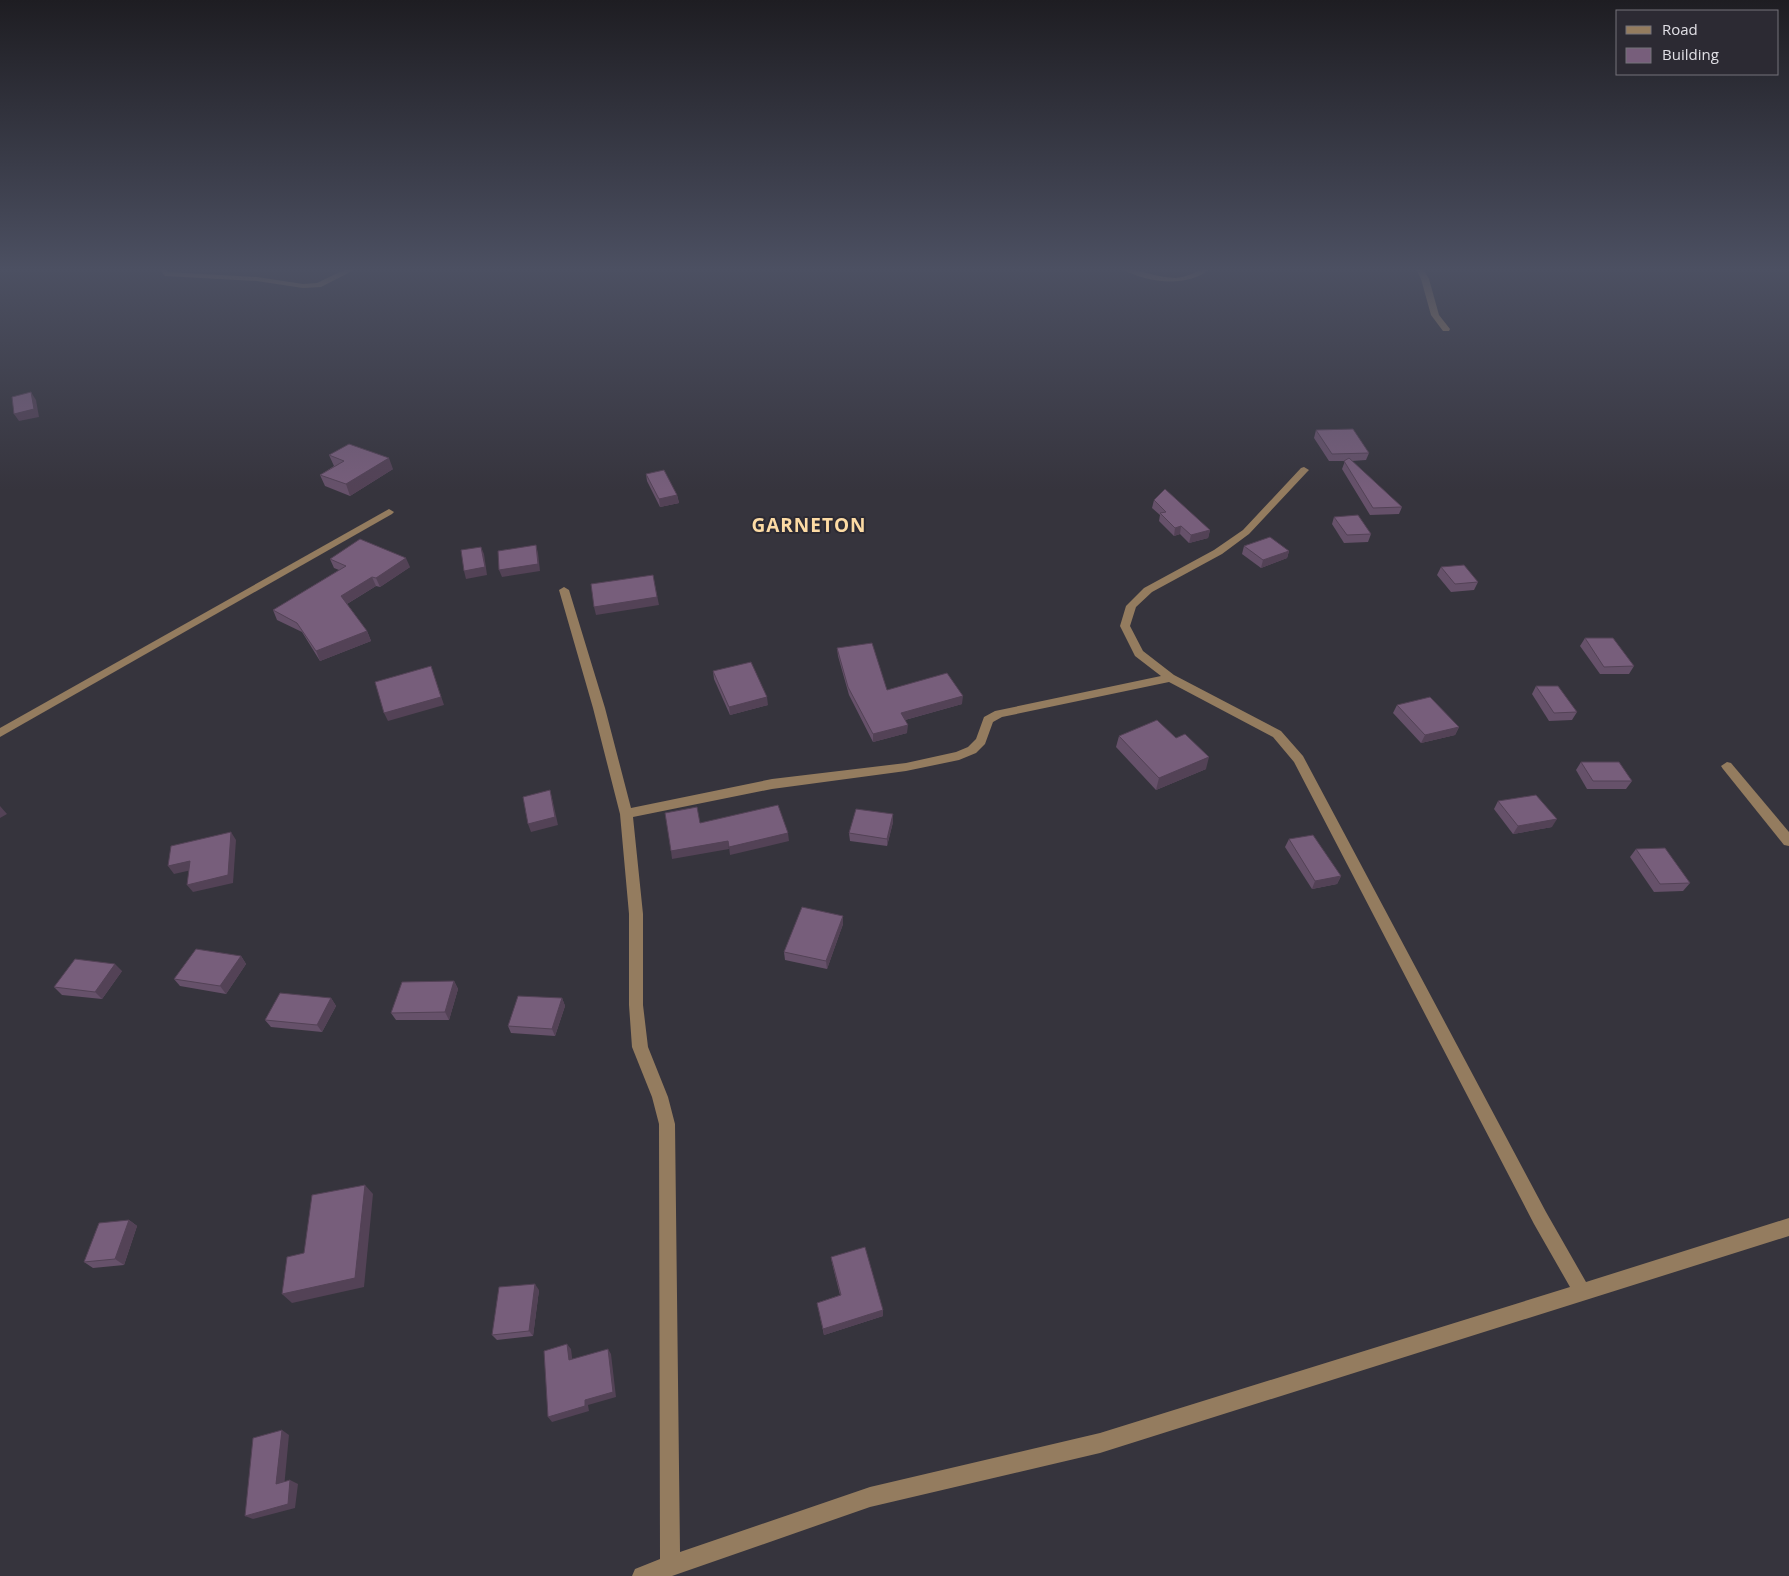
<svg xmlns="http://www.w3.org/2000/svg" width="1789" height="1576" font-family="'Open Sans',sans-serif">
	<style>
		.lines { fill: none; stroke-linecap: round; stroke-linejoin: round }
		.minor { fill: #947c5f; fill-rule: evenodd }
		.wall { fill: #66516a }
		.shaded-wall { fill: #534256 }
		.building { fill: #775e7b; stroke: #534256 }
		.labels { text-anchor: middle; stroke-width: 4; stroke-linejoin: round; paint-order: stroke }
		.far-district-label { font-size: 19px; font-weight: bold; letter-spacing: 1px; fill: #fddba4; stroke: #2c2a33 }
	</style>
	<rect width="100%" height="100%" fill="#36343d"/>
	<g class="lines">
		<g class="minor">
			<polygon points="159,269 166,269 167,272 257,277 303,284 317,283 346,269 356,269 321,287 303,288 257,281 165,276"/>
			<path d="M 1122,269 C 1140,269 1157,278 1176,278 C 1189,277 1198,269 1210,269 C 1187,288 1147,283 1122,269 Z"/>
			<polygon points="1416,269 1423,269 1429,279 1439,315 1450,329 1449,331 1443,331 1431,315 1421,279"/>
			<path d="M 1304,467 L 1309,470 L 1307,472 L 1249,534 L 1222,554 L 1152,592 L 1136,607 L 1130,626 L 1143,651 L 1174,675 L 1281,731 L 1303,756 L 1546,1212 L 1586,1282 L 1789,1218 L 1789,1236 L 1100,1453 L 870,1507 L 672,1576 L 632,1576 L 635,1569 L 660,1559 L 659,1124 L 652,1097 L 632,1047 L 629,1005 L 629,914 L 620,814 L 593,708 L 559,590 L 564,587 L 569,590 L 605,708 L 631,808 L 772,779 L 906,763 L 956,752 L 968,747 L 976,739 L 984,717 L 995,711 L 1161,676 L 1135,656 L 1120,626 L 1126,606 L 1144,588 L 1214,550 L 1243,530 L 1301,468 ZM 1169,682 L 1273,737 L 1294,762 L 1534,1224 L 1570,1287 L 1100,1433 L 870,1487 L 680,1552 L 675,1124 L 668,1097 L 648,1047 L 643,1005 L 643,914 L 633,817 L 772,789 L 906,771 L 959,760 L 976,753 L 985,744 L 993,722 L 1002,717 Z"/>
			<polygon points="389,509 394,512 392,514 0,737 0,728"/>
			<polygon points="1727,762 1731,763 1789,832 1789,846 1784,845 1723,769 1721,766"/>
		</g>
	</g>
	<g class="wall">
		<polygon points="1316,430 1369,453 1366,460 1352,461 1402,507 1399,514 1370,515 1342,469 1345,461 1329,461 1314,438"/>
		<polygon points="329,455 393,469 350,496 325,486 320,475 334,466"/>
		<polygon points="646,474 677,495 679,503 660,507 647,481"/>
		<polygon points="1154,500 1210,530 1208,538 1189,543 1180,534 1174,536 1159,521 1160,515 1152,508"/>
		<polygon points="1334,517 1371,534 1368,542 1344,543 1332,524"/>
		<polygon points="1244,546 1289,551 1287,558 1261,568 1242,554"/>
		<polygon points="330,559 410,567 380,587 376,586 347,604 367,631 371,641 320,661 302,632 277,620 273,610 339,570 334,568"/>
		<polygon points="1441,567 1478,582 1474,590 1451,592 1437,575"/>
		<polygon points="1585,638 1634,666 1629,674 1600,674 1580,646"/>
		<polygon points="837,648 887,690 962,704 905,720 907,733 873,742 849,695 838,656"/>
		<polygon points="713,671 768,705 730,715 714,679"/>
		<polygon points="1536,686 1577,712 1572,720 1549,721 1532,694"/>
		<polygon points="1397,705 1459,727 1455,735 1421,743 1393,713"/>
		<polygon points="1119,736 1206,769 1156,790 1116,747"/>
		<polygon points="1581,762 1632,781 1626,789 1587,789 1576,770"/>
		<polygon points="1498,801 1552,827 1513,834 1494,809"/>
		<polygon points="893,822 887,846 850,841 849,833"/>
		<polygon points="1289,839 1341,876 1337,884 1312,889 1285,847"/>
		<polygon points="1636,849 1690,883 1683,891 1654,892 1630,857"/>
		<polygon points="843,916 843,924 827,969 785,960 784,952"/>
		<polygon points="241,956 246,964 226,994 180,986 174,979"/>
		<polygon points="122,971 102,999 62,995 54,987"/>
		<polygon points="454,981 458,989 449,1020 396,1020 391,1013"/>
		<polygon points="331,998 336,1006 322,1032 271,1027 265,1020"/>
		<polygon points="562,998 565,1006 555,1036 511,1033 508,1026"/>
		<polygon points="129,1220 137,1226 124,1265 93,1268 84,1262"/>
		<polygon points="831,1257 883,1310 883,1316 824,1335 817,1303 840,1295 832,1263"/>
		<polygon points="539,1290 533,1336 497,1340 492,1335"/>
	</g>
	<g class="shaded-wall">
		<polygon points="31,392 36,400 39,417 19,421 14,414"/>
		<polygon points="389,458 393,469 350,496 346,484"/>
		<polygon points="677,495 679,503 660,507 659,499"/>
		<polygon points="1181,526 1180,534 1174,536 1175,528"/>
		<polygon points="1210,530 1208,538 1189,543 1191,535"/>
		<polygon points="536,545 538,553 540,571 502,577 499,570"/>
		<polygon points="481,547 484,554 487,575 466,579 464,571"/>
		<polygon points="1289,551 1287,558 1261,568 1263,560"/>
		<polygon points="406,558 410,567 380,587 376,578"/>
		<polygon points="653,575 659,605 596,615 594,607"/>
		<polygon points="372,577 376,586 345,605 341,596"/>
		<polygon points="367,631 371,641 320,661 316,651"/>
		<polygon points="431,666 444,705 388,721 384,713"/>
		<polygon points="963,696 962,704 901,721 901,713"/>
		<polygon points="767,697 768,705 730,715 729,707"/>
		<polygon points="908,725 907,733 873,742 873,734"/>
		<polygon points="1459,727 1455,735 1421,743 1425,735"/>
		<polygon points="1209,757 1206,769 1156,790 1159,778"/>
		<polygon points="550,790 552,798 558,825 531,832 528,824"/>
		<polygon points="0,806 7,814 0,818"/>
		<polygon points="893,814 893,822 887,846 887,839"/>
		<polygon points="1557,819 1552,827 1513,834 1518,826"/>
		<polygon points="231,832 236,840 233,883 193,892 187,885"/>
		<polygon points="788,833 789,841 730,855 729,847"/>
		<polygon points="728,841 729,849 672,859 671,851"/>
		<polygon points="190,861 196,869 174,874 168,866"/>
		<polygon points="1341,876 1337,884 1312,889 1315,881"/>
		<polygon points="843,916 843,924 827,969 826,961"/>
		<polygon points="241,956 246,964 226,994 220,986"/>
		<polygon points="115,964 122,971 102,999 95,992"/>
		<polygon points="454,981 458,989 449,1020 445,1012"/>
		<polygon points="331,998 336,1006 322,1032 317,1025"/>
		<polygon points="562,998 565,1006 555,1036 552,1029"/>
		<polygon points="365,1185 373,1194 364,1287 292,1303 282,1294"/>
		<polygon points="129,1220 137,1226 124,1265 115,1259"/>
		<polygon points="535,1284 539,1290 533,1336 529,1331"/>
		<polygon points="883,1310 883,1316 824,1335 823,1329"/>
		<polygon points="567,1344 571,1349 573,1365 569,1360"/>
		<polygon points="608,1349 611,1354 616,1397 588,1405 589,1411 552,1422 548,1417 585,1400"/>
		<polygon points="282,1430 289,1435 284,1488 276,1484"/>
		<polygon points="290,1480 298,1484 295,1508 253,1519 245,1516"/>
	</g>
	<g class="building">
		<polygon points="31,392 34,409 14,414 12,397"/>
		<polygon points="1353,429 1369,453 1332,454 1316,430"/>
		<polygon points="349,444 389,458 346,484 320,475 344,461 329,455"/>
		<polygon points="1349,458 1402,507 1373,508 1344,461"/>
		<polygon points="664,470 677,495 659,499 646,474"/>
		<polygon points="1165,489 1210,530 1191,535 1181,526 1175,528 1160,513 1166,512 1154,500"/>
		<polygon points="1358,515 1371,534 1347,535 1334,517"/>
		<polygon points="1270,537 1289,551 1263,560 1244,546"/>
		<polygon points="360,539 406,558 376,578 372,577 341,596 367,631 316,651 297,623 273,610 346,566 330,559"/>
		<polygon points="536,545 538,564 499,570 498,551"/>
		<polygon points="481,547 485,567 464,571 461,550"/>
		<polygon points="1464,565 1478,582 1455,584 1441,567"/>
		<polygon points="653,575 657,597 594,607 591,584"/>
		<polygon points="1585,638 1613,638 1634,666 1604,667"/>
		<polygon points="872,643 887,690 947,673 963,696 901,713 908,725 873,734 848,687 837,648"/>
		<polygon points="751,662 767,697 729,707 713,671"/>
		<polygon points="431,666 441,697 384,713 375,682"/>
		<polygon points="1536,686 1558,686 1577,712 1554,713"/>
		<polygon points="1430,697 1459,727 1425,735 1397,705"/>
		<polygon points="1157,720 1176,738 1185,734 1209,757 1159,778 1119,736"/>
		<polygon points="1581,762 1619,762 1632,781 1593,781"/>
		<polygon points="550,790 555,817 528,824 523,797"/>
		<polygon points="1536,795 1557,819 1518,826 1498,801"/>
		<polygon points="778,805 788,833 729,847 728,841 671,851 665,813 697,807 700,823"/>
		<polygon points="856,809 893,814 887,839 849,833"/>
		<polygon points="231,832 228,875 187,885 190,861 168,866 171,846"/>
		<polygon points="1313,835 1341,876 1315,881 1289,839"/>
		<polygon points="1665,848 1690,883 1660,884 1636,849"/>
		<polygon points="802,907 843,916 826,961 784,952"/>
		<polygon points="196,949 241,956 220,986 174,979"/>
		<polygon points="75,959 115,964 95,992 54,987"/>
		<polygon points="454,981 445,1012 391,1013 402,982"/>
		<polygon points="280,993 331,998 317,1025 265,1020"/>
		<polygon points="518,996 562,998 552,1029 508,1026"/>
		<polygon points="365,1185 355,1278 282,1294 287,1257 304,1253 312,1195"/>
		<polygon points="129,1220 115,1259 84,1262 99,1223"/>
		<polygon points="865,1247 883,1310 823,1329 817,1303 841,1295 831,1257"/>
		<polygon points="535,1284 529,1331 492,1335 499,1287"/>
		<polygon points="567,1344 569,1360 608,1349 613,1392 585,1400 585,1406 548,1417 544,1351"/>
		<polygon points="282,1430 276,1484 290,1480 288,1504 245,1516 253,1438"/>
	</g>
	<linearGradient id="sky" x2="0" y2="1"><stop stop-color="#1e1d22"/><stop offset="0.55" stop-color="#4c5062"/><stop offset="1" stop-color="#4c5062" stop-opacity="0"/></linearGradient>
	<rect width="1789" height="490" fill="url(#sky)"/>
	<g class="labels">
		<g class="far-district-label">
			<text x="809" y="532">GARNETON</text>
		</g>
	</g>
	<rect x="1616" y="10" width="162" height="65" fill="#2c2a33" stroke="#74727a"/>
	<rect x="1626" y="26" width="25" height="8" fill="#947c5f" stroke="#74727a"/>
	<text x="1662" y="35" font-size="15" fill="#e0dfe5">Road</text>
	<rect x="1626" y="48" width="25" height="15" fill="#775e7b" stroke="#74727a"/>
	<text x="1662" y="60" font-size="15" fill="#e0dfe5">Building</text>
</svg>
